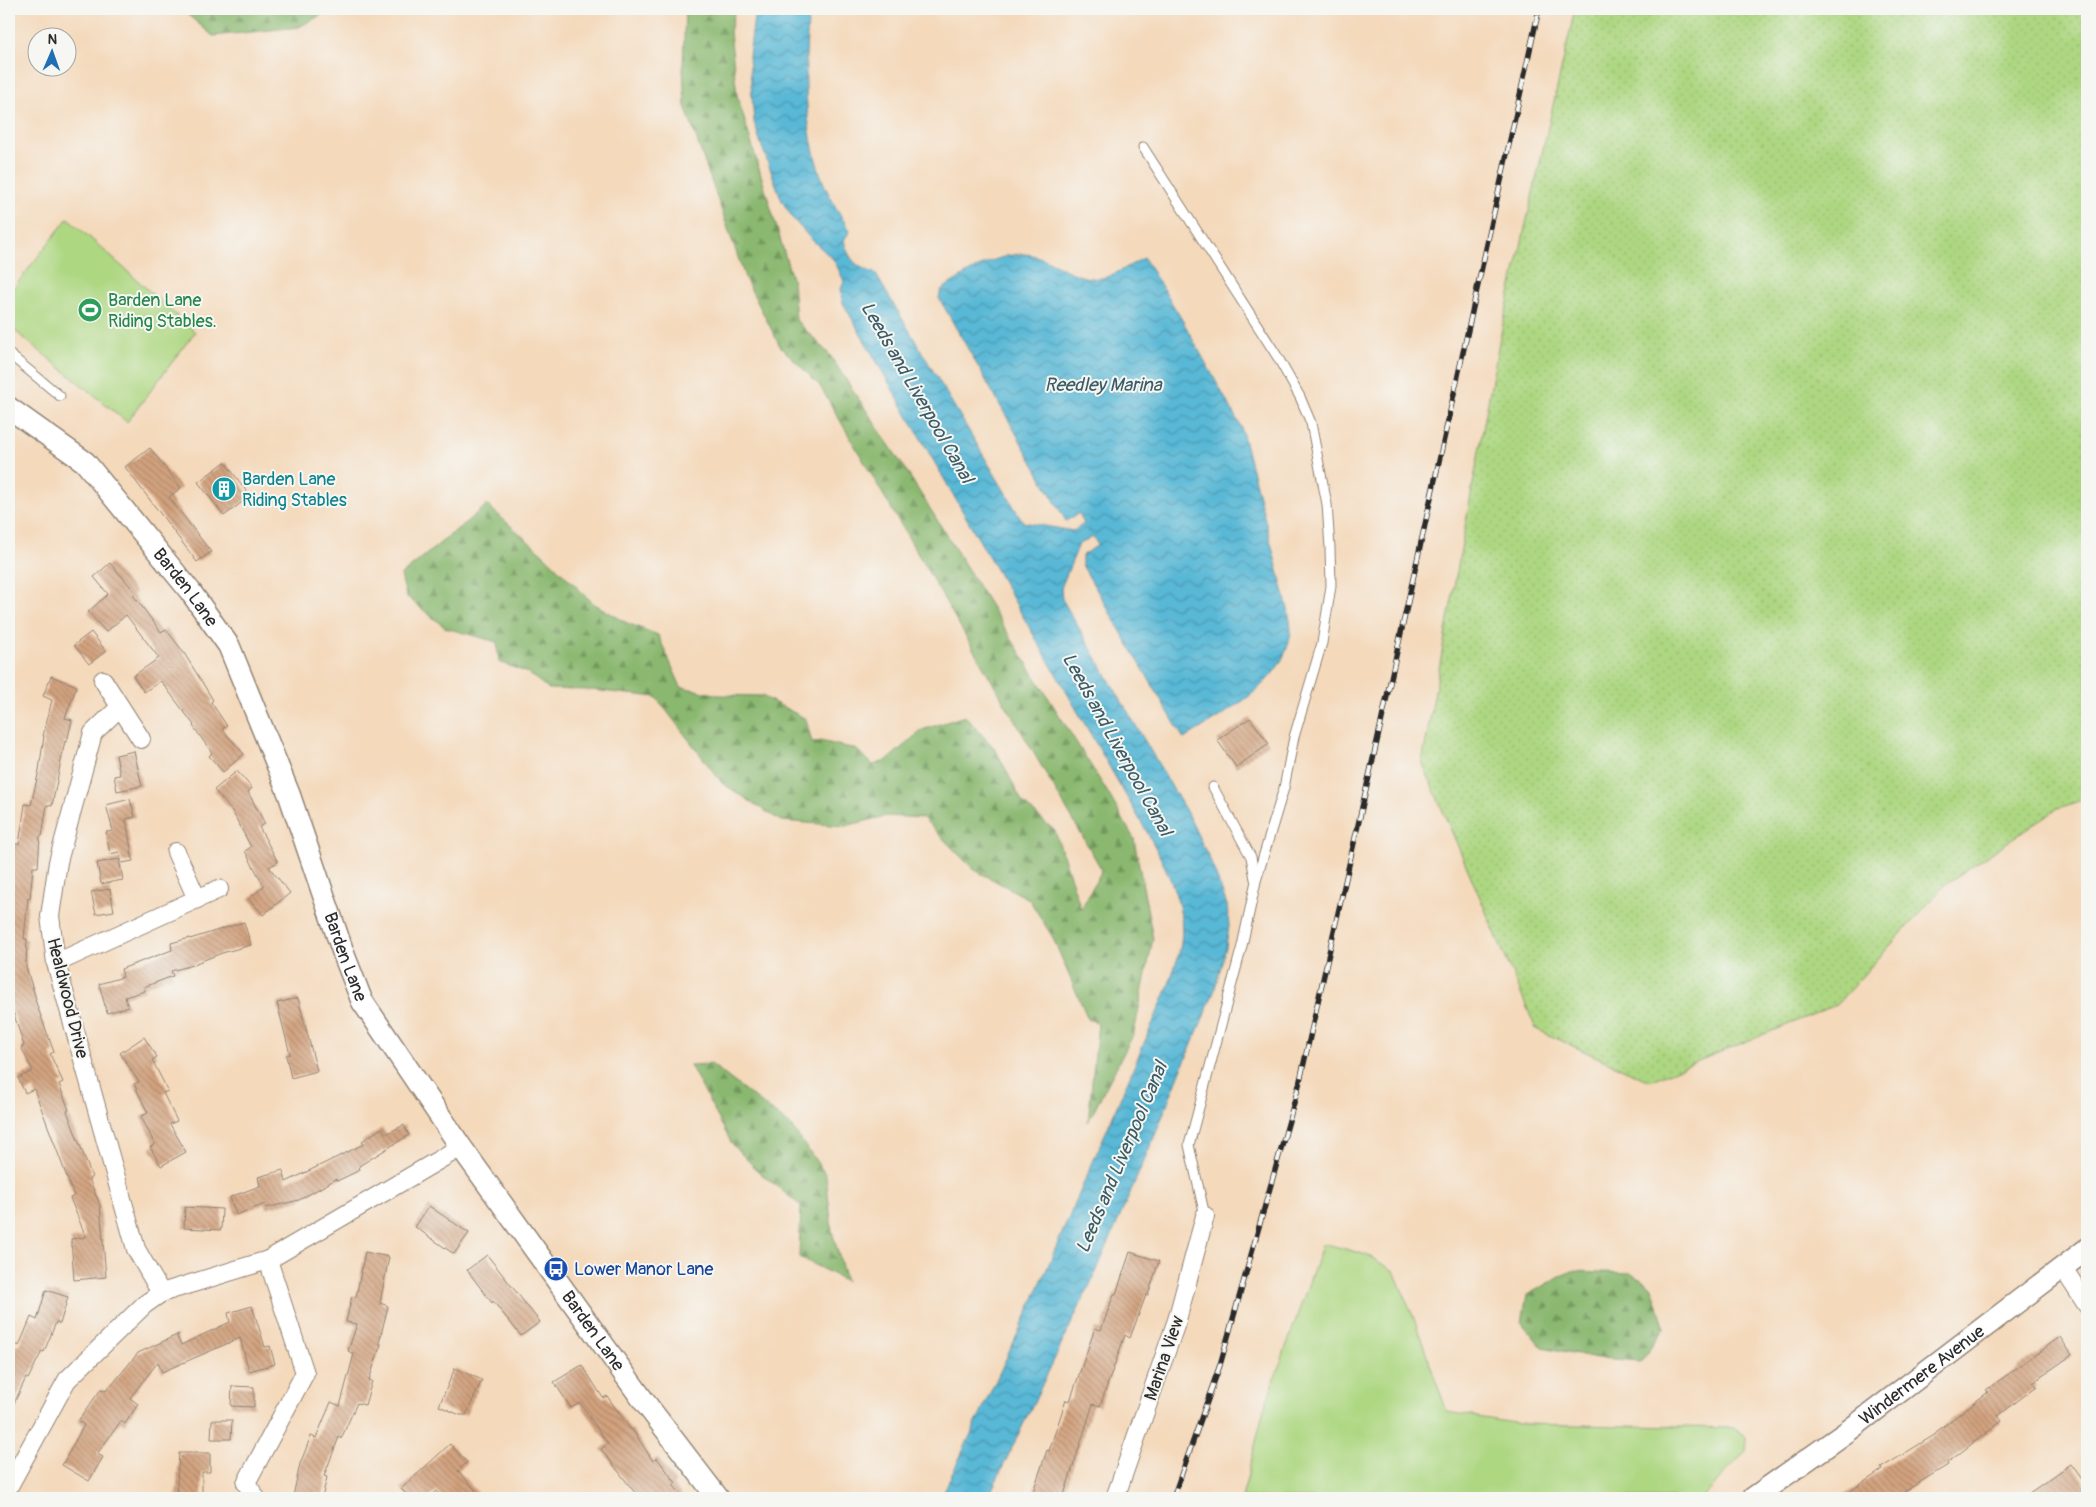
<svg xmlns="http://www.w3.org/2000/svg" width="2096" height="1507" font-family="Pangolin,sans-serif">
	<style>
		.green { fill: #aed782; stroke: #6c8156 }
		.forest { fill: url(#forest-firs); stroke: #5a724e }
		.park { fill: url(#park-dots); stroke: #6c8156 }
		.water { fill: url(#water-waves); stroke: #427280 }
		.building { fill: url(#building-back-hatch) }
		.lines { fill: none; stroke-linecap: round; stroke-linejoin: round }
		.service-casing { stroke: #908273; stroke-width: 11 }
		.minor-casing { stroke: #908273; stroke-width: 20 }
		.tertiary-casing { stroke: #908273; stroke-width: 24 }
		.service { stroke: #fff; stroke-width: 9 }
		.minor { stroke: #fff; stroke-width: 18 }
		.tertiary { stroke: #fff; stroke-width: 21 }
		.rail-casing { stroke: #2b2b2b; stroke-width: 5.5 }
		.rail { stroke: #f6f6f2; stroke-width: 4; stroke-dasharray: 11; stroke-linecap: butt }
		.labels { text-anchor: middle; stroke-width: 4; stroke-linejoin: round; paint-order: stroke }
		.leisure-label { font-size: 18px; fill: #27864d; stroke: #f6f6f2; text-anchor: start }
		.culture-label { font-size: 18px; fill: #0d838f; stroke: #f6f6f2; text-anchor: start }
		.street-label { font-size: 18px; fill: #2b2b2b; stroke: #f6f6f2 }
		.transit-label { font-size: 18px; fill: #164399; stroke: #f6f6f2; text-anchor: start }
		.water-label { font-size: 19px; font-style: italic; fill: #3b5c67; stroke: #f6f6f2 }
	</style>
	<defs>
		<pattern id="forest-firs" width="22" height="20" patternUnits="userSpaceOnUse" patternTransform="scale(1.25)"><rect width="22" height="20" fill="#8ab870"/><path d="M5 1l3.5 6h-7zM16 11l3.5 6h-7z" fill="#71965c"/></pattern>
		<pattern id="park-dots" width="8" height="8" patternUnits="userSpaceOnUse" patternTransform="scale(1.25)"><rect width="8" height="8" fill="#aed782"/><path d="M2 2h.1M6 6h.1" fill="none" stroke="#96b970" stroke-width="1.8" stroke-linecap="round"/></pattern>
		<pattern id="water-waves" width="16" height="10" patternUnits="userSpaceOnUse" patternTransform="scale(1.25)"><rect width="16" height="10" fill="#58b8d6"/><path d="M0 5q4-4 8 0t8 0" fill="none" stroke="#4996ae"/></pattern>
		<pattern id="building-back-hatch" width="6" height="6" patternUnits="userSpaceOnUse" patternTransform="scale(1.25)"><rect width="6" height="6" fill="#d3a37f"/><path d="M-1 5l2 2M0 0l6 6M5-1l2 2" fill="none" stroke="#ab8568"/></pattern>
	</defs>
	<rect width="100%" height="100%" fill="#f6f6f2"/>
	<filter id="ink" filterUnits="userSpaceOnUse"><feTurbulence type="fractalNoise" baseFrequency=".02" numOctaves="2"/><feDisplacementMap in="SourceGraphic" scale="10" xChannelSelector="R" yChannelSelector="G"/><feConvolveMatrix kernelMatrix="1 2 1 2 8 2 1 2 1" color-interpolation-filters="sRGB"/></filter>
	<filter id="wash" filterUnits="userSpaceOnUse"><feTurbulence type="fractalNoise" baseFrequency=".0096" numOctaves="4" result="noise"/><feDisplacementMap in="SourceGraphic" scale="20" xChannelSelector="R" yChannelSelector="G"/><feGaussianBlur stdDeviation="1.12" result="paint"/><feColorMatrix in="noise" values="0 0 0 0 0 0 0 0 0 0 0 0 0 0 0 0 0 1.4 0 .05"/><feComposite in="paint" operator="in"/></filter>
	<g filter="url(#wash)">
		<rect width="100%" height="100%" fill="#f4d9bb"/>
		<g class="green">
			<polygon points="68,218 195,332 127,422 9,326 9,294"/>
			<polygon points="1323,1243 1367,1255 1394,1271 1413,1316 1447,1412 1520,1424 1735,1428 1747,1437 1746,1451 1702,1498 1242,1498 1264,1409"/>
		</g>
		<g class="forest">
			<polygon points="181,9 332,9 299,27 213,36"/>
			<polygon points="685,9 735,9 730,32 737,95 793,282 796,320 829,354 907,472 1108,793 1134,839 1153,939 1134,1033 1088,1122 1098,1023 1088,1019 1052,936 1029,899 973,869 923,818 886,816 845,826 781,821 722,783 656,697 592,690 549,689 528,673 499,662 497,642 446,628 406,596 401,575 487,505 545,556 593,603 627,623 658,635 681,687 719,695 762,696 806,719 812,743 820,741 856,749 873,765 886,761 922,730 965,716 996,750 1022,802 1055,831 1081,909 1102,870 820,386 780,346 746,280 685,106 683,68"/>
			<polygon points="711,1064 791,1126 826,1175 832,1231 846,1281 799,1257 801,1206 759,1172 732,1144 690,1065"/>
			<polygon points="1571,1271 1631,1273 1652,1287 1665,1328 1641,1361 1598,1358 1542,1347 1522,1323 1527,1295"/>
		</g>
		<polygon class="park" points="1575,9 2087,9 2087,799 2058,808 1947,883 1836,1005 1649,1081 1536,1029 1422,762 1499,342"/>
		<path class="water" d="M 755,9 L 809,9 C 804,67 802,129 824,184 C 831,200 841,216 850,231 L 844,240 C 848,258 856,268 875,273 L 1023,522 L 1073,531 L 1084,524 L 1079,513 L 1066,521 L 939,298 L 941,290 C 964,275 993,255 1022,254 C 1050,254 1072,282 1102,278 C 1114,276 1133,263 1144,258 L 1181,318 L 1241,427 L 1288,609 C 1289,616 1291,625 1291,632 C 1284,686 1224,712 1184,739 L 1082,565 L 1082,556 L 1098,545 L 1093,537 L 1079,544 L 1061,588 L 1062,599 L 1187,813 L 1211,862 L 1227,905 L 1229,926 L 1226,947 L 1214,992 L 1179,1075 L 1155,1135 L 1097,1270 L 988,1498 L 941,1498 L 1032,1303 L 1167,990 C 1171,977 1177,963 1180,949 C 1188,911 1169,874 1152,841 L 843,303 L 841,289 L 844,281 L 834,260 L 811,239 L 794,220 L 782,201 L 761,144 L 754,122 L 749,56 Z"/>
		<g id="blocks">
			<g class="building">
				<polygon points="150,448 181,488 169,497 211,552 197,562 125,467"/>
				<polygon points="225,462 250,496 224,516 198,482"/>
				<polygon points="110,563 136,593 133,595 161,632 166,629 184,653 213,700 211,702 227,726 222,729 244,754 223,772 209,756 212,753 193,726 194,725 161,681 144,692 133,676 159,658 126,615 106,632 88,612 108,594 94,577"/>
				<polygon points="91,632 106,651 89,664 74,645"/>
				<polygon points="51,676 77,686 65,718 72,720 67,742 65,741 52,806 47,805 42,836 40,836 38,867 33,867 30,899 28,898 24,939 27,939 26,967 36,999 35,1000 54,1052 50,1054 63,1082 59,1084 69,1110 67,1111 92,1177 89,1179 100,1205 106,1277 74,1280 71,1239 86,1237 70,1198 74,1196 34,1089 25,1093 18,1078 33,1071 21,1047 24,1046 9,999 9,844 19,844 25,804 31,805 39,770 44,736 43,736 52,700 43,696"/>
				<polygon points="1250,718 1269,744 1236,767 1217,740"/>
				<polygon points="134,751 142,786 117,791 114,776 120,775 116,755"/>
				<polygon points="237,771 252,788 248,792 265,824 259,827 278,862 269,867 290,893 263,915 249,899 264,886 245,851 251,847 232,811 214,790"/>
				<polygon points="130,799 135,817 126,819 133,861 122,863 119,852 110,854 106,832 113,831 106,805"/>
				<polygon points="119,859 123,880 101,884 97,863"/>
				<polygon points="110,889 114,911 96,914 91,892"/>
				<polygon points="244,922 251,945 222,953 196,963 197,964 171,971 173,976 144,987 145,991 125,997 128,1007 107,1013 99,984 123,977 121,969 172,950 171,943 190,938 190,939"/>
				<polygon points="298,998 317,1071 291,1078 286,1055 290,1054 277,1003"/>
				<polygon points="144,1037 157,1057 152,1060 168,1091 163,1093 177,1121 170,1124 186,1152 161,1166 150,1147 155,1145 141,1116 148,1113 134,1084 139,1082 120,1053"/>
				<polygon points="404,1125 409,1135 359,1166 360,1170 337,1181 336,1179 299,1200 266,1208 265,1204 236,1215 230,1197 260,1186 258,1177 283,1170 286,1182 364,1144 362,1141 382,1128 386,1134"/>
				<polygon points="429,1206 469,1233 454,1254 415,1227"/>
				<polygon points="185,1207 222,1209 221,1230 184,1228"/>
				<polygon points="365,1252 389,1257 380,1303 388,1306 379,1343 381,1344 369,1380 372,1381 365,1405 357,1403 341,1439 339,1437 324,1476 327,1477 322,1498 302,1498 293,1496 300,1464 311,1436 316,1438 331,1402 340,1406 354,1354 348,1351 357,1324 346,1322 352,1296 356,1297"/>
				<polygon points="1130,1252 1159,1261 1148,1295 1146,1295 1130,1338 1125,1335 1100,1406 1093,1404 1063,1498 1031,1498 1047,1450 1049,1451 1066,1400 1070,1401 1095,1328 1101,1330 1114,1294 1116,1294"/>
				<polygon points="487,1255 540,1322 521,1336 493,1301 492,1303 467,1270"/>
				<polygon points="46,1290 68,1297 60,1324 56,1322 44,1352 42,1351 28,1379 26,1378 9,1414 9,1358 16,1344 19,1346 31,1317 37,1320"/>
				<polygon points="252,1306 265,1347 270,1346 275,1364 249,1371 240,1338 162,1372 158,1362 130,1398 138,1404 125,1424 121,1421 97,1454 103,1457 89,1481 62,1465 84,1425 78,1421 101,1389 106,1391 110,1385 111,1386 138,1353 179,1334 177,1337 181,1345 230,1322 228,1313"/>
				<polygon points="2060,1337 2072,1355 2033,1382 2037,1386 1998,1416 2002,1421 1947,1463 1948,1465 1894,1498 1840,1498 1882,1470 1881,1468 1936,1434 1936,1432 1988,1392 1986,1390"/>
				<polygon points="582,1365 603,1398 607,1396 631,1430 632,1429 653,1461 657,1458 676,1483 673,1485 684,1498 639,1498 601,1449 608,1444 580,1403 571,1408 554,1382"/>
				<polygon points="455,1368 482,1380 466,1415 460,1415 439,1406"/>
				<polygon points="232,1386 254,1387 254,1407 231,1406"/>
				<polygon points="212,1420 232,1420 231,1439 211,1439"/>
				<polygon points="450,1444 467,1462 458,1471 483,1498 442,1498 436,1491 428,1498 410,1498 401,1489"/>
				<polygon points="179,1453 210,1453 210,1472 202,1472 202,1498 176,1498"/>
				<polygon points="2071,1464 2087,1486 2087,1491 2077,1498 2022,1498"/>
			</g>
		</g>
	</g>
	<g filter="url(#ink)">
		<use href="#blocks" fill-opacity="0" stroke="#908273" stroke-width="1"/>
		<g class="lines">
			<defs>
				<g id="service">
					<polyline points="1143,147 1277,356 1300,397 1311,423 1318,459 1327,504 1330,548 1331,586 1322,643 1294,737 1284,788 1256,881 1242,946 1189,1145 1205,1216"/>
					<polyline points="9,354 60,396"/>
					<polyline points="1213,787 1251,857 1255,879"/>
				</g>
				<g id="minor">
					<polyline points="103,680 141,739"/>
					<polyline points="120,707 93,733 58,862 50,916 56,963 136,1249 161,1293"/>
					<polyline points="176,852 197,899"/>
					<polyline points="56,963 219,889"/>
					<polyline points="2063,1268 2087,1305"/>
					<polyline points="9,1486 67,1380 144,1305 161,1293 268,1260 461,1147"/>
					<polyline points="256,1498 246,1483 305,1373 268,1260"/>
					<polyline points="1115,1498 1177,1320 1205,1216"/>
				</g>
				<g id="tertiary">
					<path id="s1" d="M 9,408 L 85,462 L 190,591 L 229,646 L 289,794 L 344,955 L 362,1001 L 461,1147 L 643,1400 L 718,1498"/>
					<path id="s2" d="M 1753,1498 L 1848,1431 L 2087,1249"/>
				</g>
			</defs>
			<use href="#service" class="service-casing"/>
			<use href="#minor" class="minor-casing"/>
			<use href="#tertiary" class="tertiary-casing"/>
			<use href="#service" class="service"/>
			<use href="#minor" class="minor"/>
			<use href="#tertiary" class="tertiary"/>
			<defs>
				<polyline id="rail" points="1173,1498 1220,1365 1299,1085 1378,737 1539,9"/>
			</defs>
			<use href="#rail" class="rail-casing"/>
			<use href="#rail" class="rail"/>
		</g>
	</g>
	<defs>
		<symbol id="stadium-disc" viewBox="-11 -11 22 22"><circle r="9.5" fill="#2e9e5b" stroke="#f6f6f2"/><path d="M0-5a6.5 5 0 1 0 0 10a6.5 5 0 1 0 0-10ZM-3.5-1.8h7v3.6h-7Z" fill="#fff"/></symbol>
		<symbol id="building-disc" viewBox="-11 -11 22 22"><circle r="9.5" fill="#0f9aa8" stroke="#f6f6f2"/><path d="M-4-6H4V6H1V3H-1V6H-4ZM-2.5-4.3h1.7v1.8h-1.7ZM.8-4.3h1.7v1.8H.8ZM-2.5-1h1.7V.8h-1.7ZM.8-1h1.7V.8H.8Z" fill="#fff"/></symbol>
		<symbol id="bus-disc" viewBox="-11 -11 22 22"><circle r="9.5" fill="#1a4fb4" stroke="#f6f6f2"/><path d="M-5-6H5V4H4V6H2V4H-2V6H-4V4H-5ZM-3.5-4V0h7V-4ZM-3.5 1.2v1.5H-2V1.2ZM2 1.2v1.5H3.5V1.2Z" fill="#fff"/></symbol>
	</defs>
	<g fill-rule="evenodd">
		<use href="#stadium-disc" x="76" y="296" width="28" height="28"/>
		<use href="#building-disc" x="210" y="475" width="28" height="28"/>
		<use href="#bus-disc" x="542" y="1255" width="28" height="28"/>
	</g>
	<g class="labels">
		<g class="leisure-label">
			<text x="108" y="306">Barden Lane<tspan x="108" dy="21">Riding Stables.</tspan></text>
		</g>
		<g class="culture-label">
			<text x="242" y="485">Barden Lane<tspan x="242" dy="21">Riding Stables</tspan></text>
		</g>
		<g class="street-label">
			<text dy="6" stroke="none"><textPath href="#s1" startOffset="254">Barden Lane</textPath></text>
			<text dy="6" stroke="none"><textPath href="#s1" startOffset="659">Barden Lane</textPath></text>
			<text transform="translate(68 998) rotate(76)" y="6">Healdwood Drive</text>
			<text dy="6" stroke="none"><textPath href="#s1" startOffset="1109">Barden Lane</textPath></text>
			<text transform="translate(1164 1358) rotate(-71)" y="6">Marina View</text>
			<text dy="6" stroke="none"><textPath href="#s2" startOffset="209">Windermere Avenue</textPath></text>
		</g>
		<g class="transit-label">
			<text x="574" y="1275">Lower Manor Lane</text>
		</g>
		<g class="water-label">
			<text x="1103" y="391">Reedley Marina</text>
			<text transform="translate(918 392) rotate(60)" y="7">Leeds and Liverpool Canal</text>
			<text transform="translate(1118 744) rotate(61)" y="7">Leeds and Liverpool Canal</text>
			<text transform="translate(1121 1157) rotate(-67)" y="7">Leeds and Liverpool Canal</text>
		</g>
	</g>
	<rect width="2096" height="1507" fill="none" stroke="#f6f6f2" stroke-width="30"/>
	<g transform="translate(52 52) rotate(2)"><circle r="24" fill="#f6f6f2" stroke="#a5a5a2"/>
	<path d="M0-4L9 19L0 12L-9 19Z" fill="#1f6fb2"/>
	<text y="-8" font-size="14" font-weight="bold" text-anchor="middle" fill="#2b2b2b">N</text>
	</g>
</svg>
